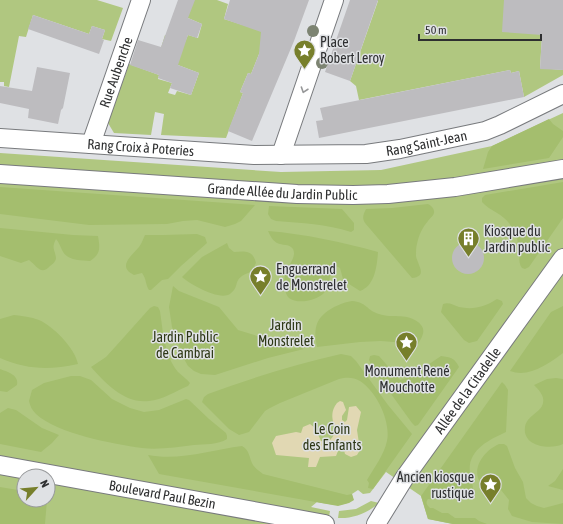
<svg xmlns="http://www.w3.org/2000/svg" width="563" height="524" font-family="'Asap Condensed',sans-serif">
	<style>
		.green { fill: #b0c780; fill-rule: evenodd }
		.forest { fill: #a4be6e }
		.sand { fill: #e1d8b3 }
		.building { fill: #bdbcbf }
		.lines { fill: none; stroke-linecap: round; stroke-linejoin: round }
		.minor-casing { stroke: #787a7d; stroke-width: 20 }
		.minor { stroke: #fff; stroke-width: 18 }
		.tree { fill: #7d8472 }
		.oneway { stroke: #969798 }
		.labels { text-anchor: middle; stroke-width: 3; stroke-linejoin: round; paint-order: stroke }
		.poi-label { font-size: 14px; fill: #2e2f30; stroke: #dfe1e4; text-anchor: start }
		.street-label { font-size: 14px; fill: #2e2f30; stroke: #dfe1e4 }
		.park-label { font-size: 14px; fill: #2d3715; stroke: #dfe1e4 }
	</style>
	<rect width="100%" height="100%" fill="#dfe1e4"/>
	<g class="green">
		<polygon points="0,0 97,0 123,8 111,41 102,39 105,30 92,26 89,34 33,15 26,37 19,36 9,87 4,86 4,82 0,82"/>
		<polygon points="180,0 217,0 228,4 224,19 243,25 262,28 261,49 251,74 248,73 240,92 243,93 226,138 161,135 164,114 155,112 151,135 114,133 108,123 129,64 159,75 158,79 172,83 168,93 175,95 177,91 191,95 199,73 178,65 161,48 165,35 185,42 188,35 198,38 202,24 188,18"/>
		<polygon points="375,0 504,0 543,20 540,68 563,70 563,75 524,97 519,71 511,73 510,70 359,100 356,86 350,81 378,1"/>
		<path d="M 563,113 L 563,524 L 453,524 L 428,519 L 421,496 L 386,472 L 370,493 L 363,494 L 358,490 L 352,494 L 353,500 C 342,508 329,504 317,502 L 311,507 L 330,511 L 329,517 L 293,524 L 0,524 L 0,153 L 281,172 L 381,170 L 492,146 ZM 24,476 L 48,476 L 48,500 L 24,500 Z"/>
		<path d="M 371,501 L 379,503 C 368,513 352,519 338,518 L 339,511 L 356,509 Z"/>
	</g>
	<g class="forest">
		<polygon points="549,119 553,124 563,131 563,137 549,158 483,169 488,152 492,146"/>
		<path d="M 563,182 L 563,218 L 529,267 L 525,269 L 522,268 C 518,263 520,256 519,250 C 518,241 516,233 511,226 C 503,213 491,212 482,202 L 482,198 L 485,195 Z"/>
		<polygon points="0,187 255,205 241,221 235,224 225,227 197,220 183,221 167,224 89,225 0,214"/>
		<path d="M 428,204 C 430,205 434,208 434,211 C 435,215 430,218 428,221 C 422,228 419,235 417,244 C 416,247 416,252 416,256 C 418,266 428,276 412,278 L 365,223 C 362,218 363,215 366,209 L 392,208 Z"/>
		<path d="M 269,206 L 342,209 L 354,223 L 354,230 L 351,232 C 326,224 302,223 276,221 L 271,219 L 268,214 Z"/>
		<path d="M 0,228 L 73,235 L 98,236 C 100,248 101,254 90,261 C 80,260 67,261 62,250 C 60,246 59,242 56,239 C 51,249 55,249 56,258 C 56,261 53,264 50,266 C 41,276 37,266 29,260 L 21,263 L 0,256 Z"/>
		<path d="M 268,231 C 305,234 342,242 378,252 C 377,266 375,286 360,291 L 349,284 L 343,279 L 340,268 L 336,266 L 331,270 C 330,277 329,287 324,293 C 317,300 298,305 289,298 C 284,294 283,278 286,272 C 288,265 297,257 293,249 C 289,243 282,246 277,243 C 272,240 270,235 268,231 Z"/>
		<path d="M 197,234 L 205,237 L 207,243 L 181,266 L 168,279 L 162,280 L 151,290 L 149,290 C 145,284 147,280 142,273 L 134,275 C 117,267 131,256 139,247 C 142,243 143,239 145,235 L 163,235 Z"/>
		<path d="M 227,243 L 229,248 L 234,252 C 245,251 253,250 256,263 L 251,272 C 230,279 242,285 230,294 C 219,301 190,284 182,277 L 202,257 Z"/>
		<polygon points="173,286 179,291 219,307 238,330 267,339 284,348 291,349 299,347 304,349 268,358 215,375 201,374 194,371 188,366 184,359 172,327 169,307"/>
		<path d="M 497,299 L 502,301 L 503,304 L 477,341 L 469,343 L 464,340 L 441,312 L 443,304 C 449,302 453,305 459,307 C 473,310 485,307 497,299 Z"/>
		<path d="M 352,301 C 367,302 366,310 379,314 C 393,319 404,312 418,322 C 427,329 423,336 418,344 L 381,341 L 360,342 L 317,347 C 313,327 316,317 334,307 C 341,304 345,302 352,301 Z"/>
		<path d="M 154,306 L 158,307 L 160,311 C 163,331 164,355 178,372 C 182,376 187,379 190,383 L 188,386 C 176,391 162,400 149,401 C 125,404 106,384 91,367 L 106,357 L 116,346 L 150,308 Z"/>
		<path d="M 563,306 L 563,353 C 548,364 529,378 510,371 L 551,312 Z"/>
		<path d="M 14,315 C 22,316 31,317 39,320 C 53,326 75,348 78,364 C 49,370 28,370 0,358 L 0,319 Z"/>
		<path d="M 341,354 L 351,356 L 356,361 L 388,405 L 412,434 L 373,489 L 368,488 L 369,483 L 367,480 C 374,468 384,455 387,441 C 391,422 377,392 360,381 C 353,377 347,377 339,379 L 280,403 L 270,408 L 265,411 L 249,432 L 239,435 L 229,429 L 202,402 L 204,397 L 208,394 C 252,378 296,364 341,354 Z"/>
		<path d="M 374,355 L 379,356 L 400,380 L 410,377 L 441,356 C 450,357 455,358 459,367 L 418,425 L 415,426 L 412,423 L 373,369 L 369,360 L 370,356 Z"/>
		<path d="M 0,369 C 8,372 19,375 17,385 L 7,392 L 0,391 Z"/>
		<path d="M 71,376 L 80,376 L 91,380 L 112,399 L 130,408 L 144,412 L 159,410 L 186,399 L 189,400 L 209,419 L 226,433 L 227,436 L 227,439 C 218,445 204,444 194,445 C 177,447 159,450 142,448 C 113,444 58,434 36,414 C 32,410 30,406 29,401 L 32,390 L 44,383 Z"/>
		<path d="M 556,378 L 563,379 L 563,444 C 551,450 522,447 525,427 C 527,415 541,413 543,403 C 545,396 538,389 534,385 L 547,379 Z"/>
		<path d="M 502,382 L 505,385 L 508,390 L 506,432 C 489,440 467,450 470,473 C 471,480 474,487 473,494 C 457,492 443,501 428,499 C 425,503 427,505 430,508 L 433,508 L 442,513 L 448,513 L 455,518 L 475,518 L 479,521 L 487,524 L 453,524 L 428,519 L 421,496 Z"/>
		<polygon points="8,408 16,410 42,428 59,435 52,443 41,452 0,444 0,413"/>
		<path d="M 499,444 L 504,444 L 507,446 L 515,468 L 523,482 L 526,498 L 531,503 L 537,506 L 544,508 L 563,503 L 563,524 L 532,522 L 512,516 L 508,509 L 509,500 L 501,490 L 493,486 L 484,487 C 468,472 483,451 499,444 Z"/>
		<path d="M 242,446 C 250,450 249,458 253,465 C 256,469 259,471 263,474 L 347,495 L 352,494 L 354,500 L 349,503 L 338,506 L 159,474 L 148,455 C 179,461 212,450 242,446 Z"/>
		<polygon points="563,469 563,490 548,486 555,481"/>
		<polygon points="0,487 24,491 24,500 47,500 45,524 0,524"/>
	</g>
	<path class="sand" d="M 340,401 L 343,402 L 346,410 L 342,416 L 342,420 L 345,422 L 347,420 L 349,407 L 356,406 L 361,412 L 357,430 L 360,450 L 357,455 L 351,457 L 345,454 L 343,446 L 340,446 L 336,456 L 320,457 L 316,467 L 308,467 L 309,458 L 276,455 L 272,443 L 276,436 L 296,432 L 301,433 L 303,427 L 310,424 L 315,428 L 321,441 L 328,442 C 344,429 324,420 337,403 Z"/>
	<g class="building">
		<polygon points="178,0 195,0 188,18 202,24 197,38 188,35 178,65 199,73 191,95 170,88 172,83 158,78 159,75 130,65 138,40 161,47"/>
		<polygon points="230,0 309,0 294,41 252,141 228,131 243,93 240,92 248,73 251,74 259,54 261,32 224,19"/>
		<polygon points="350,0 378,0 350,81 325,72"/>
		<polygon points="504,0 563,0 563,70 540,69 542,35 502,32"/>
		<polygon points="33,15 89,34 92,26 105,30 102,39 104,40 99,54 28,29"/>
		<polygon points="37,67 70,73 63,108 61,110 58,124 28,118 29,109 0,103 0,86 32,91"/>
		<polygon points="510,70 511,73 519,71 524,97 319,138 316,121 323,120 320,108"/>
		<circle cx="468" cy="258" r="16"/>
	</g>
	<g class="lines">
		<defs>
			<g id="minor">
				<path id="s1" d="M 0,138 L 254,155 L 366,154 L 400,149 L 485,131 L 500,125 L 563,94"/>
				<path id="s2" d="M 91,144 L 141,0"/>
				<polyline points="281,155 334,0"/>
				<path id="s3" d="M 0,174 L 297,194 L 353,195 L 388,194 L 455,187 L 563,169"/>
				<path id="s4" d="M 0,465 L 325,524"/>
				<path id="s5" d="M 376,524 L 405,477 L 563,258"/>
			</g>
		</defs>
		<use href="#minor" class="minor-casing"/>
		<use href="#minor" class="minor"/>
	</g>
	<g class="tree">
		<circle cx="313" cy="31" r="6"/>
		<circle cx="322" cy="63" r="6"/>
	</g>
	<defs><path id="oneway-chevron" d="M-2-3.5L2.5 0L-2 3.5" fill="none" stroke-width="1.6" stroke-linecap="round" stroke-linejoin="round"/></defs>
	<use class="oneway" href="#oneway-chevron" transform="translate(304 90) rotate(109)"/>
	<defs>
		<symbol id="sight-pin" viewBox="-11 -11 22 30"><path d="M0 17L-7.5 6A9.5 9.5 0 1 1 7.5 6Z" fill="#777f2b" stroke="#dfe1e4"/><path d="M0-6L1.8-2.2L6-1.7L2.9 1.2L3.7 5.4L0 3.3L-3.7 5.4L-2.9 1.2L-6-1.7L-1.8-2.2Z" fill="#fff"/></symbol>
		<symbol id="building-pin" viewBox="-11 -11 22 30"><path d="M0 17L-7.5 6A9.5 9.5 0 1 1 7.5 6Z" fill="#777f2b" stroke="#dfe1e4"/><path d="M-4-6H4V6H1V3H-1V6H-4ZM-2.5-4.3h1.7v1.8h-1.7ZM.8-4.3h1.7v1.8H.8ZM-2.5-1h1.7V.8h-1.7ZM.8-1h1.7V.8H.8Z" fill="#fff"/></symbol>
	</defs>
	<g fill-rule="evenodd">
		<use href="#sight-pin" x="292" y="38" width="25" height="34"/>
		<use href="#building-pin" x="456" y="226" width="25" height="34"/>
		<use href="#sight-pin" x="248" y="264" width="25" height="34"/>
		<use href="#sight-pin" x="394" y="330" width="25" height="34"/>
		<use href="#sight-pin" x="478" y="472" width="25" height="34"/>
	</g>
	<g class="labels">
		<g class="poi-label">
			<text x="320" y="47">Place<tspan x="320" dy="16">Robert Leroy</tspan></text>
			<text x="484" y="236">Kiosque du<tspan x="484" dy="16">Jardin public</tspan></text>
			<text x="276" y="274">Enguerrand<tspan x="276" dy="16">de Monstrelet</tspan></text>
			<text x="407" y="376" text-anchor="middle">Monument René<tspan x="407" dy="16">Mouchotte</tspan></text>
			<text x="474" y="482" text-anchor="end">Ancien kiosque<tspan x="474" dy="16">rustique</tspan></text>
		</g>
		<g class="street-label">
			<text dy="5" stroke="none"><textPath href="#s2" startOffset="76">Rue Aubenche</textPath></text>
			<text dy="5" stroke="none"><textPath href="#s1" startOffset="428">Rang Saint-Jean</textPath></text>
			<text dy="5" stroke="none"><textPath href="#s1" startOffset="141">Rang Croix à Poteries</textPath></text>
			<text dy="5" stroke="none"><textPath href="#s3" startOffset="283">Grande Allée du Jardin Public</textPath></text>
			<text dy="5" stroke="none"><textPath href="#s5" startOffset="162">Allée de la Citadelle</textPath></text>
			<text dy="5" stroke="none"><textPath href="#s4" startOffset="165">Boulevard Paul Bezin</textPath></text>
		</g>
		<g class="park-label">
			<text x="286" y="330">Jardin<tspan x="286" dy="16">Monstrelet</tspan></text>
			<text x="185" y="342">Jardin Public<tspan x="185" dy="16">de Cambrai</tspan></text>
			<text x="332" y="434">Le Coin<tspan x="332" dy="16">des Enfants</tspan></text>
		</g>
	</g>
	<g transform="translate(36 488) rotate(63)"><circle r="19" fill="#dfe1e4" stroke="#989a9c"/>
	<path d="M0-3L7 15L0 10L-7 15Z" fill="#777f2b"/>
	<text y="-6" font-size="11" font-weight="bold" text-anchor="middle" fill="#2e2f30">N</text>
	</g>
	<path d="M419 34v6h122v-6" fill="none" stroke="#2e2f30" stroke-width="2"/>
	<text x="425" y="34" font-size="12" fill="#2e2f30" stroke="#dfe1e4" stroke-width="3" paint-order="stroke">50 m</text>
</svg>
